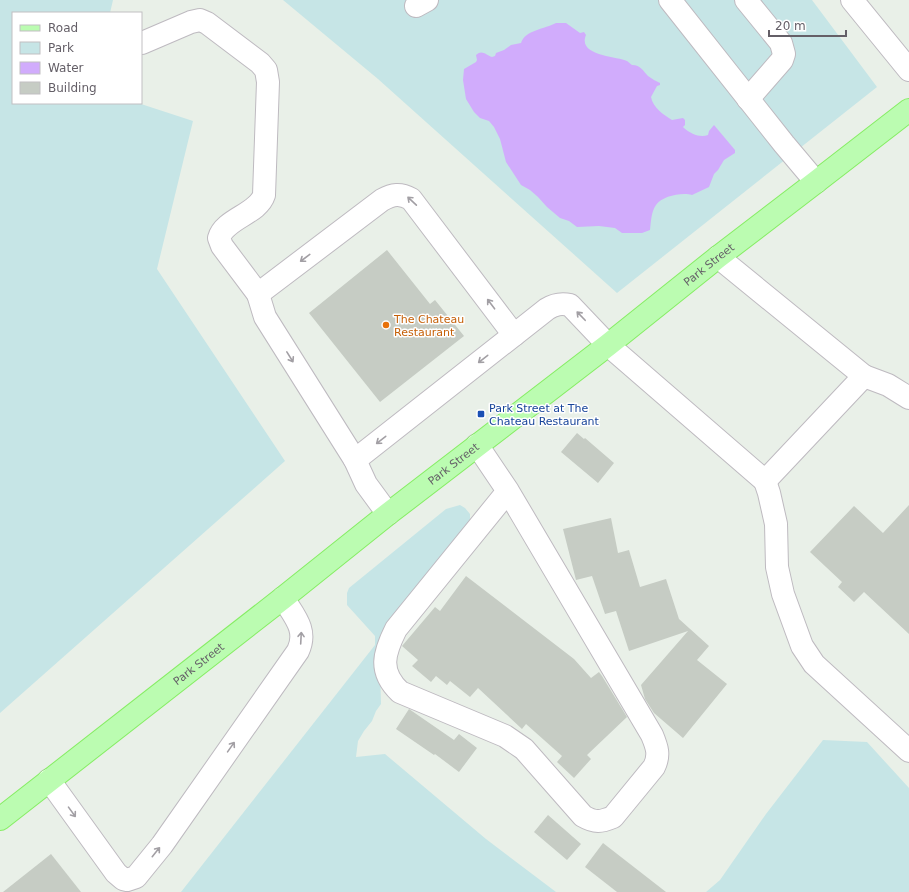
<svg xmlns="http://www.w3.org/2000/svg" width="909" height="892" font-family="'DejaVu Sans',sans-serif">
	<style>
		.green { fill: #c6e5e6 }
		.water { fill: #d1acfc }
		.building { fill: #c6ccc4 }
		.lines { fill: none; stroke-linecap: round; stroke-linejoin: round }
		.minor-casing { stroke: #bebac0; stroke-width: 24 }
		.major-casing { stroke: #86ed64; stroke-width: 24 }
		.minor { stroke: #fff; stroke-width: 22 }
		.major { stroke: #bbfcb1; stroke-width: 22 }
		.oneway { stroke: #a29fa4 }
		.food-dot { fill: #e8710a; stroke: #fff; stroke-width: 1.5 }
		.transit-dot { fill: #1a4fb4; stroke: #fff; stroke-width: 1.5 }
		.labels { text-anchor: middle; stroke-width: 3; stroke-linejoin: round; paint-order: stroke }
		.street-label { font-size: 11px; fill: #645f67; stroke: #fff }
		.food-label { font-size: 11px; fill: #c56008; stroke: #fff; text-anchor: start }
		.transit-label { font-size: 11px; fill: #164399; stroke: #fff; text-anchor: start }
	</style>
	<rect width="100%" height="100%" fill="#e9f0e8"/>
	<g class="green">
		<polygon points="0,0 113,0 110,13 13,13 13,103 138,103 193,121 157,269 285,461 0,713"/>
		<polygon points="283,0 812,0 877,87 617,293 378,79"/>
		<polygon points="460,505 465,508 470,514 470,525 380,667 381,704 376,711 372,721 364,731 358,741 356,757 385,754 486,839 556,892 181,892 375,645 375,636 347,605 347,593 349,588 446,509"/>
		<polygon points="823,740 867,742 909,788 909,892 706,892 720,880 766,814"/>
	</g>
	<path class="water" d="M 556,23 L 566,23 L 580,33 L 584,32 L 586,35 C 577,56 617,56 627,61 C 629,62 630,64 632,65 C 641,65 643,71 648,76 C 652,79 656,81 660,83 L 660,85 L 657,86 L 651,97 C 653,108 664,115 672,120 L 683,118 L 685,120 L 685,125 L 683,127 L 684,128 C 691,134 700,138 708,135 L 709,131 L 714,125 L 735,150 L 735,153 L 724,160 L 718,170 L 714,174 L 709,187 L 692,195 C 682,192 662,196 656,205 C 651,212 651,222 650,230 L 642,233 L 622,233 L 615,228 L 599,226 L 577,227 L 569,221 L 560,218 L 547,207 L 538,197 L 530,190 L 521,185 L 506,162 L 500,139 L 494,127 L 489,121 L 480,118 L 474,112 L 466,99 L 463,80 L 464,69 L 476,62 L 477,60 L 476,55 C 482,49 486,55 492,57 L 495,56 L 496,53 L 504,50 L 511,45 L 521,43 C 525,30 545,29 556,23 Z"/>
	<g class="building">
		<polygon points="387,250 430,304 435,300 464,336 380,402 309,313"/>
		<polygon points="577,433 584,439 585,438 614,463 598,483 561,452"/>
		<polygon points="909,505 909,634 864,592 854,602 838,587 842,582 810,552 854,506 883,533"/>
		<polygon points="611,518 618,553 629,550 640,587 666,579 679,619 709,646 697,660 727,684 683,738 654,713 645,699 641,685 688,631 629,651 616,611 605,614 592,576 576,580 563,529"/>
		<polygon points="466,576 574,659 591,678 599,672 602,676 627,717 587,755 591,759 574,778 557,762 562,756 526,724 522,729 478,688 470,697 450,681 447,685 436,676 431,682 412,666 418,660 402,646 435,607 440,611"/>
		<polygon points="409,709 454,740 459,734 477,748 459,772 435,754 434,755 396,729"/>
		<polygon points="548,815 581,844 567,860 534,832"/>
		<polygon points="603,843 666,892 617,892 585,867"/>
		<polygon points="51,854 81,892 3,892"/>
	</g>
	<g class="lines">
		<defs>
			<g id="minor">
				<polyline points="670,0 784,144 816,182"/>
				<polyline points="746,0 781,43 784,54 782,60 748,99"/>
				<polyline points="852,0 909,70"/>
				<polyline points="416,6 427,0"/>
				<path d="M 142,43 L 191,22 L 200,20 L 207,23 L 260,63 L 266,70 L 268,82 L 264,195 C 258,214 224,219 219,238 L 222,246 L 258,294"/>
				<polyline points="864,376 888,385 909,398"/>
				<path d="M 477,445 L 508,491 L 652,735 C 657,747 660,755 654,767 L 613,817 C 601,822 595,823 583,816 L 524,749 L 505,736 L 400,692 C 378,671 384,653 396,629 L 508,491"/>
				<path d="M 355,460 L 547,309 C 555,304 561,303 570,305 L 608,345 L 765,481 L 864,376 L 718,257"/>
				<polyline points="765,481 769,493 776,524 777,567 783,594 802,646 814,664 909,751"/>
				<path d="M 388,514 L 366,484 L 355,460 L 265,317 L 258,294 L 382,200 C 393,194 400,193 411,199 L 514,335"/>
				<path d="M 49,780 L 116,873 L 123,879 L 127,880 L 136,877 L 162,845 L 298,651 C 308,630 294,616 283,598"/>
			</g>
			<g id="major">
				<path id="s1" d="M 0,819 L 283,598 L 388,514 L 608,345 L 718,257 L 816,182 L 909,110"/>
			</g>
		</defs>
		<use href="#minor" class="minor-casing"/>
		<use href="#major" class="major-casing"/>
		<use href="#minor" class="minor"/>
		<use href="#major" class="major"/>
	</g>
	<defs><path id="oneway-shaft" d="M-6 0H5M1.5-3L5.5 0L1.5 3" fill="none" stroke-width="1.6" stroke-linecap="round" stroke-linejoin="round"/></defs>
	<g class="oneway">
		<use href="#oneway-shaft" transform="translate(412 201) rotate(-137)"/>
		<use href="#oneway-shaft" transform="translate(305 258) rotate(143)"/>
		<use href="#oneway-shaft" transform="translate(491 304) rotate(-127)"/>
		<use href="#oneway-shaft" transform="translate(581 316) rotate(-134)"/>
		<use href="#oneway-shaft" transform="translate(290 357) rotate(58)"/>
		<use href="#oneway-shaft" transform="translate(483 359) rotate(142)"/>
		<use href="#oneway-shaft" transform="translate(381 440) rotate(142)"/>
		<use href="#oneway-shaft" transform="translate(301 638) rotate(-87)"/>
		<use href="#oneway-shaft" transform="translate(231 747) rotate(-55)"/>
		<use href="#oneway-shaft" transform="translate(72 812) rotate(54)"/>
		<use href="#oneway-shaft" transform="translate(156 852) rotate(-51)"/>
	</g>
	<circle class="food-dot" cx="386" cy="325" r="4"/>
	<rect class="transit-dot" x="477" y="410" width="8" height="8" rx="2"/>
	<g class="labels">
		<g class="street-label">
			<text dy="4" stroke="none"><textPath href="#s1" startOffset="900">Park Street</textPath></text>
			<text dy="4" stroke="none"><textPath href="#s1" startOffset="576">Park Street</textPath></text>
			<text dy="4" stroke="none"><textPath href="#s1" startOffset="252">Park Street</textPath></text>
		</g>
		<g class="food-label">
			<text x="394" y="323">The Chateau<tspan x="394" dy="13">Restaurant</tspan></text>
		</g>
		<g class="transit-label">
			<text x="489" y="412">Park Street at The<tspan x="489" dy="13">Chateau Restaurant</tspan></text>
		</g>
	</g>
	<rect x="12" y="12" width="130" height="92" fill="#ffffff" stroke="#c1bfc2"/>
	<rect x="20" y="25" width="20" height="6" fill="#bbfcb1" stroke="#c1bfc2"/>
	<text x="48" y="32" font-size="12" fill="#645f67">Road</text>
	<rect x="20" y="42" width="20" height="12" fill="#c6e5e6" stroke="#c1bfc2"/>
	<text x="48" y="52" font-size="12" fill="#645f67">Park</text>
	<rect x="20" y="62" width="20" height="12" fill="#d1acfc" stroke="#c1bfc2"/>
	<text x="48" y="72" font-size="12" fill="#645f67">Water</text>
	<rect x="20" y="82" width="20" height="12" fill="#c6ccc4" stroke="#c1bfc2"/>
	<text x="48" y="92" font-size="12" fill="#645f67">Building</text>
	<path d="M769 30v6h77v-6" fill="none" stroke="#645f67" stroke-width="2"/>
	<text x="775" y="30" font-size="12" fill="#645f67" stroke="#ffffff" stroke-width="3" paint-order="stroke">20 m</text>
</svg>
